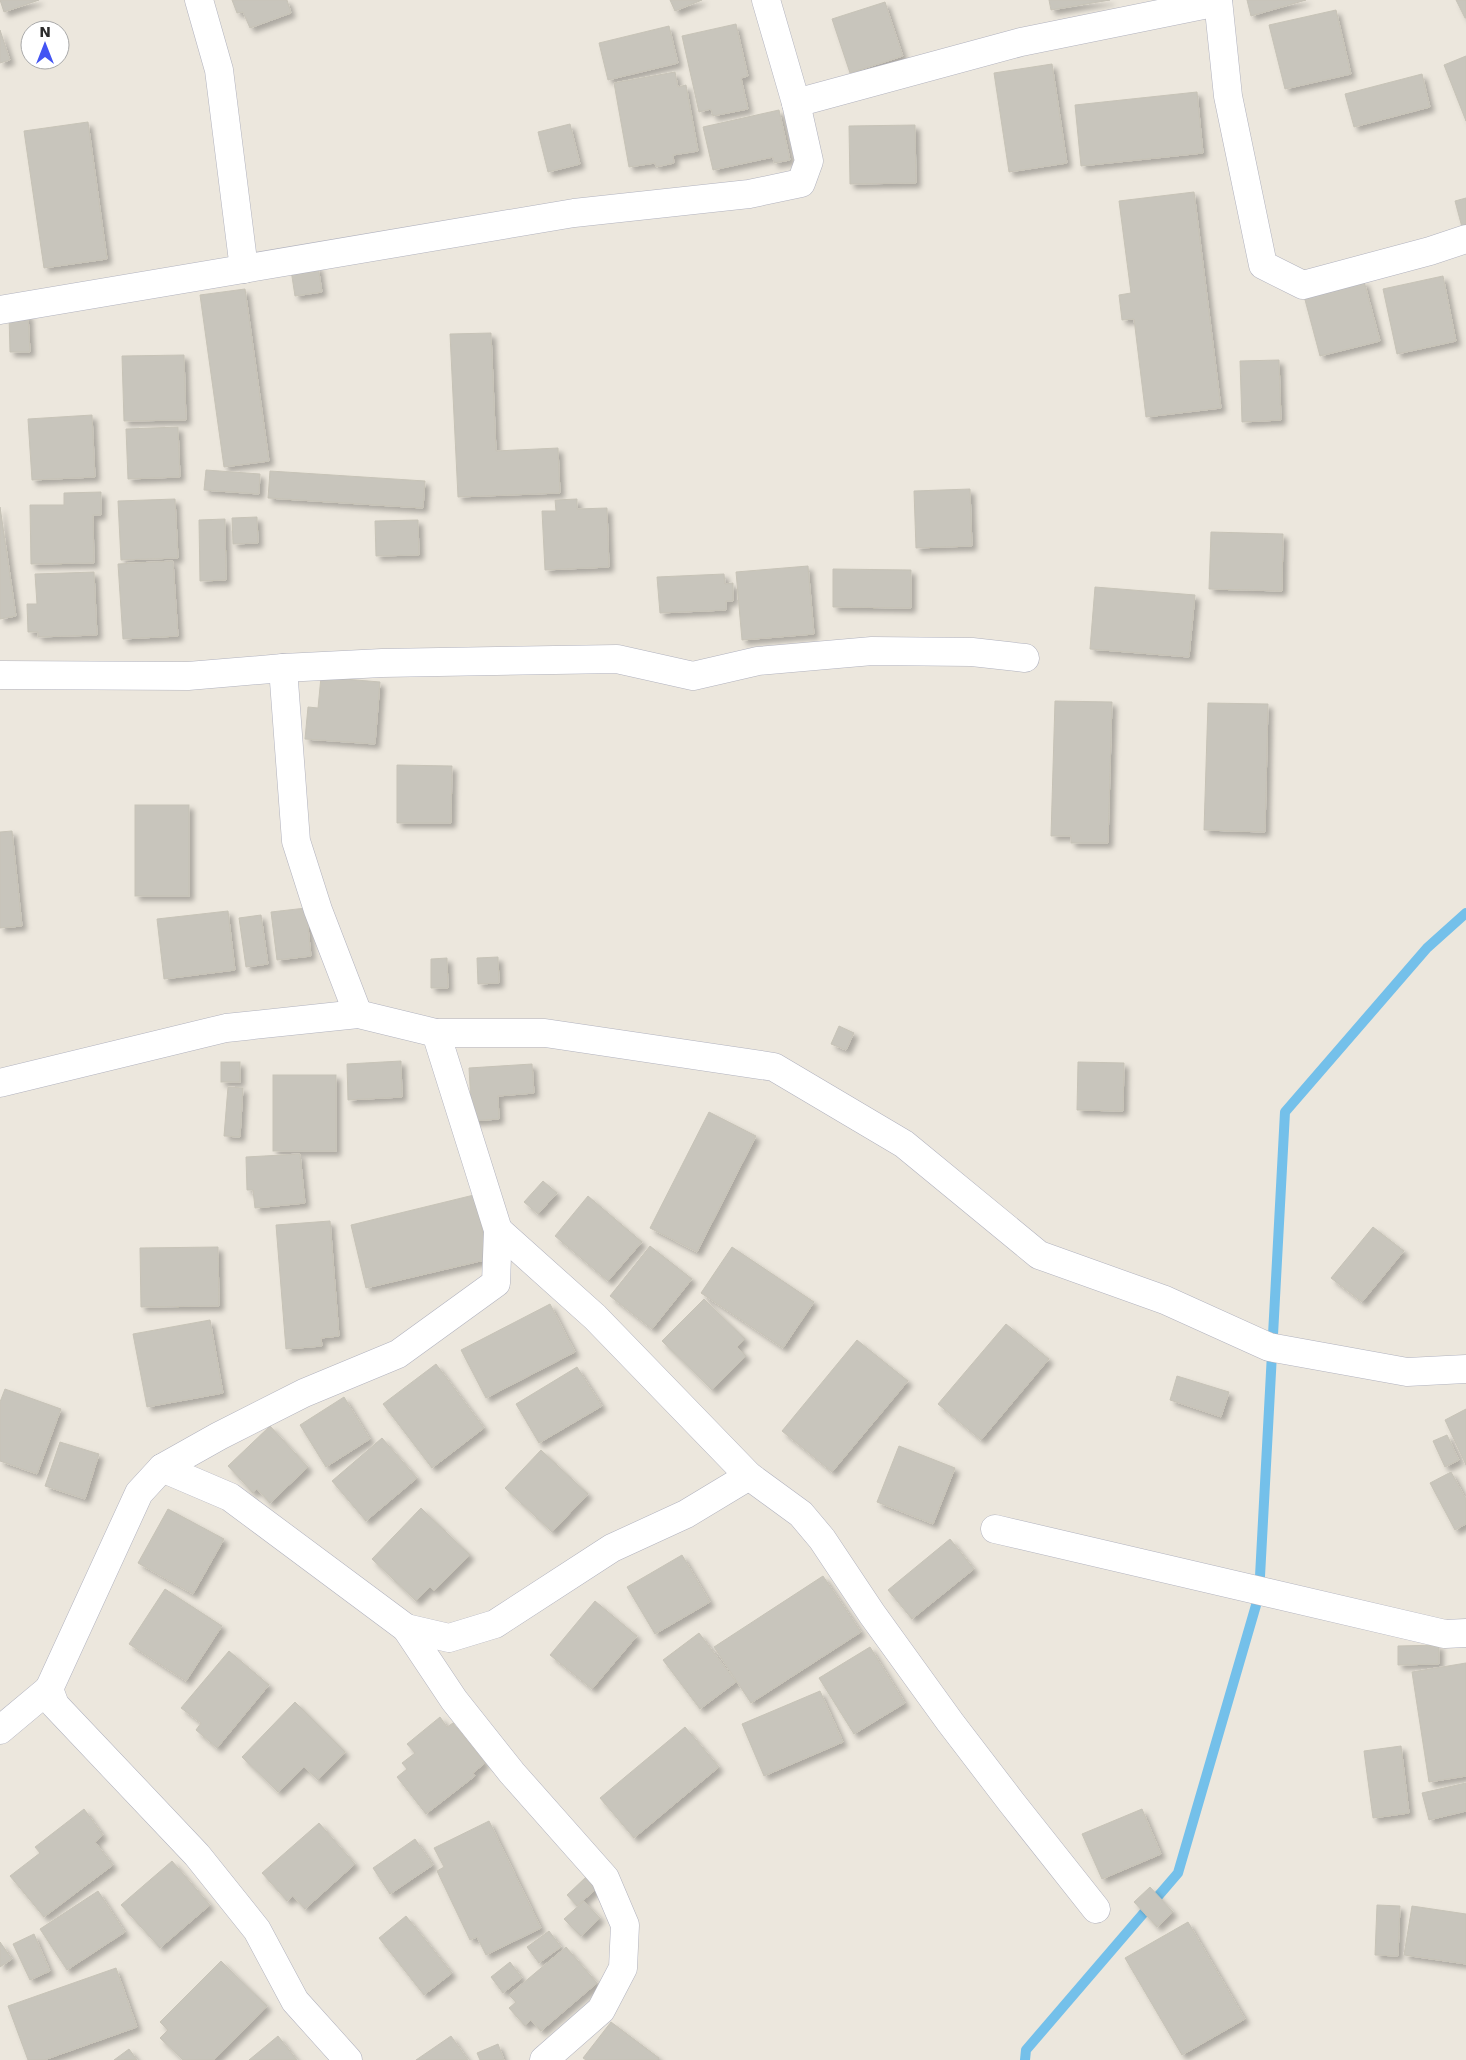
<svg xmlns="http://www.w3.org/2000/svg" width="1466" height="2060" font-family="'DejaVu Sans',sans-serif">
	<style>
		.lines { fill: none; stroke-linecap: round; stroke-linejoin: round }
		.stream { stroke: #74c0ea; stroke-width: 10 }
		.building { fill: #c8c5bc; stroke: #c7c3b7; filter: url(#shadow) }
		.minor-casing { stroke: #b1b2be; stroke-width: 29 }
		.minor { stroke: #fff; stroke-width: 28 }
	</style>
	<defs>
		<filter id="shadow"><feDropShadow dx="4.5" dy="4.5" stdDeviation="2.5" flood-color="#0004"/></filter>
	</defs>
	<rect width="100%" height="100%" fill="#ece7dd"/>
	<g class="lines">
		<polyline class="stream" points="1025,2060 1026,2050 1178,1873 1259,1595 1285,1112 1427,948 1466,913"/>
	</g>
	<g class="building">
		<polygon points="0,0 39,0 4,12"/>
		<polygon points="232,0 287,0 291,13 250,28 243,12 237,13"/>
		<polygon points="670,0 702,0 675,11"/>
		<polygon points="1049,0 1110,0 1051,10"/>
		<polygon points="1247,0 1306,0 1251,16"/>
		<polygon points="1456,0 1466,0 1466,18 1465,18"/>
		<polygon points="885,2 903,56 850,73 832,19"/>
		<polygon points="1336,10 1351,74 1285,89 1269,25"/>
		<polygon points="736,24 748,76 741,78 748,109 713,116 711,109 699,112 682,36"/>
		<polygon points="669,26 678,63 608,80 599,43"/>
		<polygon points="0,30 10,60 0,63"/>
		<polygon points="1466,56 1466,121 1444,65"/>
		<polygon points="1052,64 1067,163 1009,172 994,73"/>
		<polygon points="675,72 678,87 686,85 698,151 673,155 674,163 656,167 655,163 629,167 614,83"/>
		<polygon points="1422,74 1430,107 1354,127 1345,94"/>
		<polygon points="1197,92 1203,153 1081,166 1075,105"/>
		<polygon points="779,110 790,160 774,163 773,157 713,170 703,127"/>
		<polygon points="88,122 107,259 44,268 24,131"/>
		<polygon points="570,124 580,164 548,172 538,132"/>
		<polygon points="915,125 916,183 850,184 849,126"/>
		<polygon points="1194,192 1221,408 1146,417 1134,319 1122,320 1119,295 1131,293 1119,201"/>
		<polygon points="1466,198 1466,230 1463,231 1455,201"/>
		<polygon points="318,266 322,292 295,296 291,270"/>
		<polygon points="1443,276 1456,341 1397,354 1383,289"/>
		<polygon points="1364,281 1380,341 1320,356 1304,296"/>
		<polygon points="245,289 269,461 224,467 200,295"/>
		<polygon points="28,314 30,352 10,352 9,315"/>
		<polygon points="491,333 496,451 558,448 560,493 458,497 450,334"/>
		<polygon points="184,355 186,420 124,421 122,356"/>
		<polygon points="1279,360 1281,420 1242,422 1240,361"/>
		<polygon points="92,415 95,477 32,480 28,419"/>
		<polygon points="178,427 180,477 128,479 126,429"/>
		<polygon points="206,470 260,474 259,494 204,490"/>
		<polygon points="270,471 425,481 423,508 268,498"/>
		<polygon points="970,489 972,546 916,548 914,491"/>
		<polygon points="101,492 101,515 93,515 94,563 31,564 30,505 64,505 64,493"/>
		<polygon points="175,499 178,558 121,560 118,501"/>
		<polygon points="577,499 577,509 607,508 609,567 545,570 542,511 556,511 555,500"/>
		<polygon points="0,507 16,616 0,619"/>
		<polygon points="257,517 258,543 233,544 232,518"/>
		<polygon points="225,519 226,580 200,581 199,520"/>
		<polygon points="418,520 419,555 376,556 375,521"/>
		<polygon points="1211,532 1283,534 1282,591 1209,589"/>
		<polygon points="173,561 178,636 123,639 118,564"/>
		<polygon points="808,566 814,634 742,640 736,572"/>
		<polygon points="833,569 911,570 911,608 833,607"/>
		<polygon points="94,572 97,635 38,637 38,632 28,632 27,604 37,604 35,574"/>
		<polygon points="724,574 725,584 733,583 733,601 726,601 726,610 660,613 657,577"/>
		<polygon points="1095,587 1195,595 1189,657 1090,649"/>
		<polygon points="321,677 380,682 375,744 305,739 308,707 318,708"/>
		<polygon points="1055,701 1112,702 1108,843 1071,843 1071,836 1051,836"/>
		<polygon points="1208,703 1268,704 1265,832 1204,830"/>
		<polygon points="397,765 452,766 451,823 397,823"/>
		<rect x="135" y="805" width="54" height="91"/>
		<polygon points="12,831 22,926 0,928 0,832"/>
		<polygon points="306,908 311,956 277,960 271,912"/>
		<polygon points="228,911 235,970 164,979 157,919"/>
		<polygon points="261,915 268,964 246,967 239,918"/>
		<polygon points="498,957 499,983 478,984 477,958"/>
		<polygon points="447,958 448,988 431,988 431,959"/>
		<polygon points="839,1026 854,1033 846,1050 831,1044"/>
		<polygon points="401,1061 402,1097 348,1100 347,1064"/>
		<rect x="221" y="1062" width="19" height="20"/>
		<polygon points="1078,1062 1124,1063 1123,1111 1077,1110"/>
		<polygon points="532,1064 534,1093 498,1096 499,1119 472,1121 469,1068"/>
		<rect x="273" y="1075" width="63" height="76"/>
		<polygon points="228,1087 243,1088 240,1137 224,1136"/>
		<polygon points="709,1112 756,1136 697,1252 650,1228"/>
		<polygon points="300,1154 305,1203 255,1208 253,1190 247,1190 246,1157"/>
		<polygon points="543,1181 557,1193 538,1214 524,1202"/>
		<polygon points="474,1195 489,1259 366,1288 351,1225"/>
		<polygon points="588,1196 642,1242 608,1281 555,1236"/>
		<polygon points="330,1221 339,1336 321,1338 322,1346 286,1349 276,1225"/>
		<polygon points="1373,1227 1404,1251 1362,1302 1331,1278"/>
		<polygon points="650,1246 692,1279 652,1329 610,1296"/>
		<polygon points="218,1247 219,1306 141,1307 140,1248"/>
		<polygon points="732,1247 814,1302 783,1348 701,1293"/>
		<polygon points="704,1299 745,1339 737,1347 746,1356 712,1390 662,1341"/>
		<polygon points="550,1304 575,1352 486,1398 461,1350"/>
		<polygon points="210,1320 223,1393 147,1407 133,1334"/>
		<polygon points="1006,1324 1049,1359 981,1440 938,1404"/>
		<polygon points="857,1340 908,1381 832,1472 782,1431"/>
		<polygon points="436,1364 484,1428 432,1468 383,1404"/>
		<polygon points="577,1367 602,1406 539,1443 516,1404"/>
		<polygon points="1177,1376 1229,1392 1221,1417 1170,1400"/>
		<polygon points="5,1389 61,1409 37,1474 0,1461 0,1402"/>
		<polygon points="344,1397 370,1439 326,1467 300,1425"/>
		<polygon points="1466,1409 1466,1465 1445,1420"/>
		<polygon points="270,1426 308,1467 270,1503 257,1489 253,1493 228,1466"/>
		<polygon points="1447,1435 1459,1460 1445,1467 1433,1441"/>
		<polygon points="382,1438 417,1478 366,1521 332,1481"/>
		<polygon points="60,1442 99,1454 85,1499 45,1486"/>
		<polygon points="899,1446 955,1468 933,1524 877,1502"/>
		<polygon points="541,1450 588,1494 552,1532 505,1488"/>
		<polygon points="1451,1472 1466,1499 1466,1524 1455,1530 1430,1483"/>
		<polygon points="421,1508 470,1555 434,1591 430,1587 416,1601 372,1559"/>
		<polygon points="168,1509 224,1539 193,1594 138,1563"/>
		<polygon points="950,1539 974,1569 912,1619 888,1590"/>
		<polygon points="682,1555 710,1602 655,1634 627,1587"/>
		<polygon points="823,1576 861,1632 751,1703 714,1647"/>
		<polygon points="165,1589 222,1626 186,1681 129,1644"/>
		<polygon points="595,1601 637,1636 592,1689 550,1655"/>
		<polygon points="699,1633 736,1682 700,1709 663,1660"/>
		<polygon points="1439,1645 1439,1664 1398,1665 1398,1646"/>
		<polygon points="870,1647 905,1703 854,1734 819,1678"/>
		<polygon points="229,1651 269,1685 217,1748 196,1730 201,1723 181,1708"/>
		<polygon points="1466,1663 1466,1776 1429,1782 1412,1672"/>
		<polygon points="820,1691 843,1742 764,1776 742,1724"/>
		<polygon points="295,1702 345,1752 318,1780 304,1767 278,1792 242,1757"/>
		<polygon points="440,1717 447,1727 453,1723 485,1763 473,1773 475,1776 426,1814 397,1777 407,1769 402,1763 415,1753 407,1744"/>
		<polygon points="685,1727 719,1767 634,1838 600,1798"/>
		<polygon points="1401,1746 1409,1813 1373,1818 1364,1751"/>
		<polygon points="1466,1783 1466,1811 1429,1820 1422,1793"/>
		<polygon points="84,1809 103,1835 95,1842 113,1865 44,1917 10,1876 40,1853 35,1847"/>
		<polygon points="1142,1809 1161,1854 1102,1879 1082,1834"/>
		<polygon points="489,1821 541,1928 486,1955 477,1937 470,1940 437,1871 444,1867 434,1848"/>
		<polygon points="319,1823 355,1864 305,1909 293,1896 287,1901 262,1873"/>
		<polygon points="415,1839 433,1865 390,1894 373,1868"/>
		<polygon points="172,1861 210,1905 160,1948 121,1905"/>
		<polygon points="586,1877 596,1889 577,1906 567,1895"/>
		<polygon points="1150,1887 1173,1912 1157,1927 1134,1902"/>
		<polygon points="98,1891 125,1932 67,1970 40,1929"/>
		<polygon points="584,1901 600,1918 581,1936 564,1919"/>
		<polygon points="1377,1905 1400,1906 1398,1956 1375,1955"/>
		<polygon points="1412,1906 1466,1914 1466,1964 1404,1955"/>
		<polygon points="406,1916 452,1973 424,1995 379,1938"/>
		<polygon points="1188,1922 1245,2019 1182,2055 1125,1958"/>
		<polygon points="549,1931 561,1947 539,1963 527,1947"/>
		<polygon points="34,1934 50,1971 30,1980 13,1944"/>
		<polygon points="0,1942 12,1959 0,1967"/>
		<polygon points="566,1947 597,1983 541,2031 531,2020 525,2026 509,2008 516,2002 509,1995"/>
		<polygon points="221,1961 267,2006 214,2060 183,2060 160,2038 168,2030 160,2022"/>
		<polygon points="510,1962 522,1978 503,1993 491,1977"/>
		<polygon points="116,1968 137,2027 44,2060 28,2060 8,2006"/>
		<polygon points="611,2022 659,2058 657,2060 586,2060 583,2058"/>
		<polygon points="278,2036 297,2060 249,2060"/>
		<polygon points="451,2036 468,2060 416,2060"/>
		<polygon points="498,2044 504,2060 480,2060 477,2053"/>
		<polygon points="129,2049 137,2060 114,2060"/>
	</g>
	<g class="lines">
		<defs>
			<g id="minor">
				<polyline points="199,0 219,70 244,269"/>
				<polyline points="1218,0 1228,96 1263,265 1303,285 1430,251 1466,239"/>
				<polyline points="796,103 1021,42 1218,2"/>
				<polyline points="0,310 574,213 749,194 801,183 809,161 796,103 766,0"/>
				<polyline points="283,668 296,841 318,910 358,1014"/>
				<polyline points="0,675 188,676 283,668 382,663 617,659 693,676 758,661 872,651 972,652 1025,658"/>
				<polyline points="0,1083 226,1028 358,1014 436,1033 545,1033 774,1067 904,1144 1039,1255 1165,1300 1269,1347 1407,1372 1466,1369"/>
				<polyline points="498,1230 595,1317 749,1476 801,1514 822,1539 872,1614 950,1722 1012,1803 1096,1909"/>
				<polyline points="162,1468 230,1497 406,1628 454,1700 512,1773 605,1878 625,1925 623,1968 601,2010 544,2060"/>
				<polyline points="995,1529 1445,1634 1466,1633"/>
				<polyline points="406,1628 449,1638 495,1624 612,1548 686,1514 749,1476"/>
				<polyline points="0,1730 49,1689"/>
				<polyline points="348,2060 295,2001 257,1930 197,1855 55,1705 49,1689 139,1493 162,1468 219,1436 304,1393 398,1354 496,1283 498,1230 436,1033"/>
			</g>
		</defs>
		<use href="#minor" class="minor-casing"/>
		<use href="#minor" class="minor"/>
	</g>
	<g transform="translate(45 45)"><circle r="24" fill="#ffffff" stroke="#aaaaaa"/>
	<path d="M0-4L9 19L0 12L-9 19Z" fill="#4354f3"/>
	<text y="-8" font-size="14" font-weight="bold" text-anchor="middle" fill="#2b2b2b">N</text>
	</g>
</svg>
